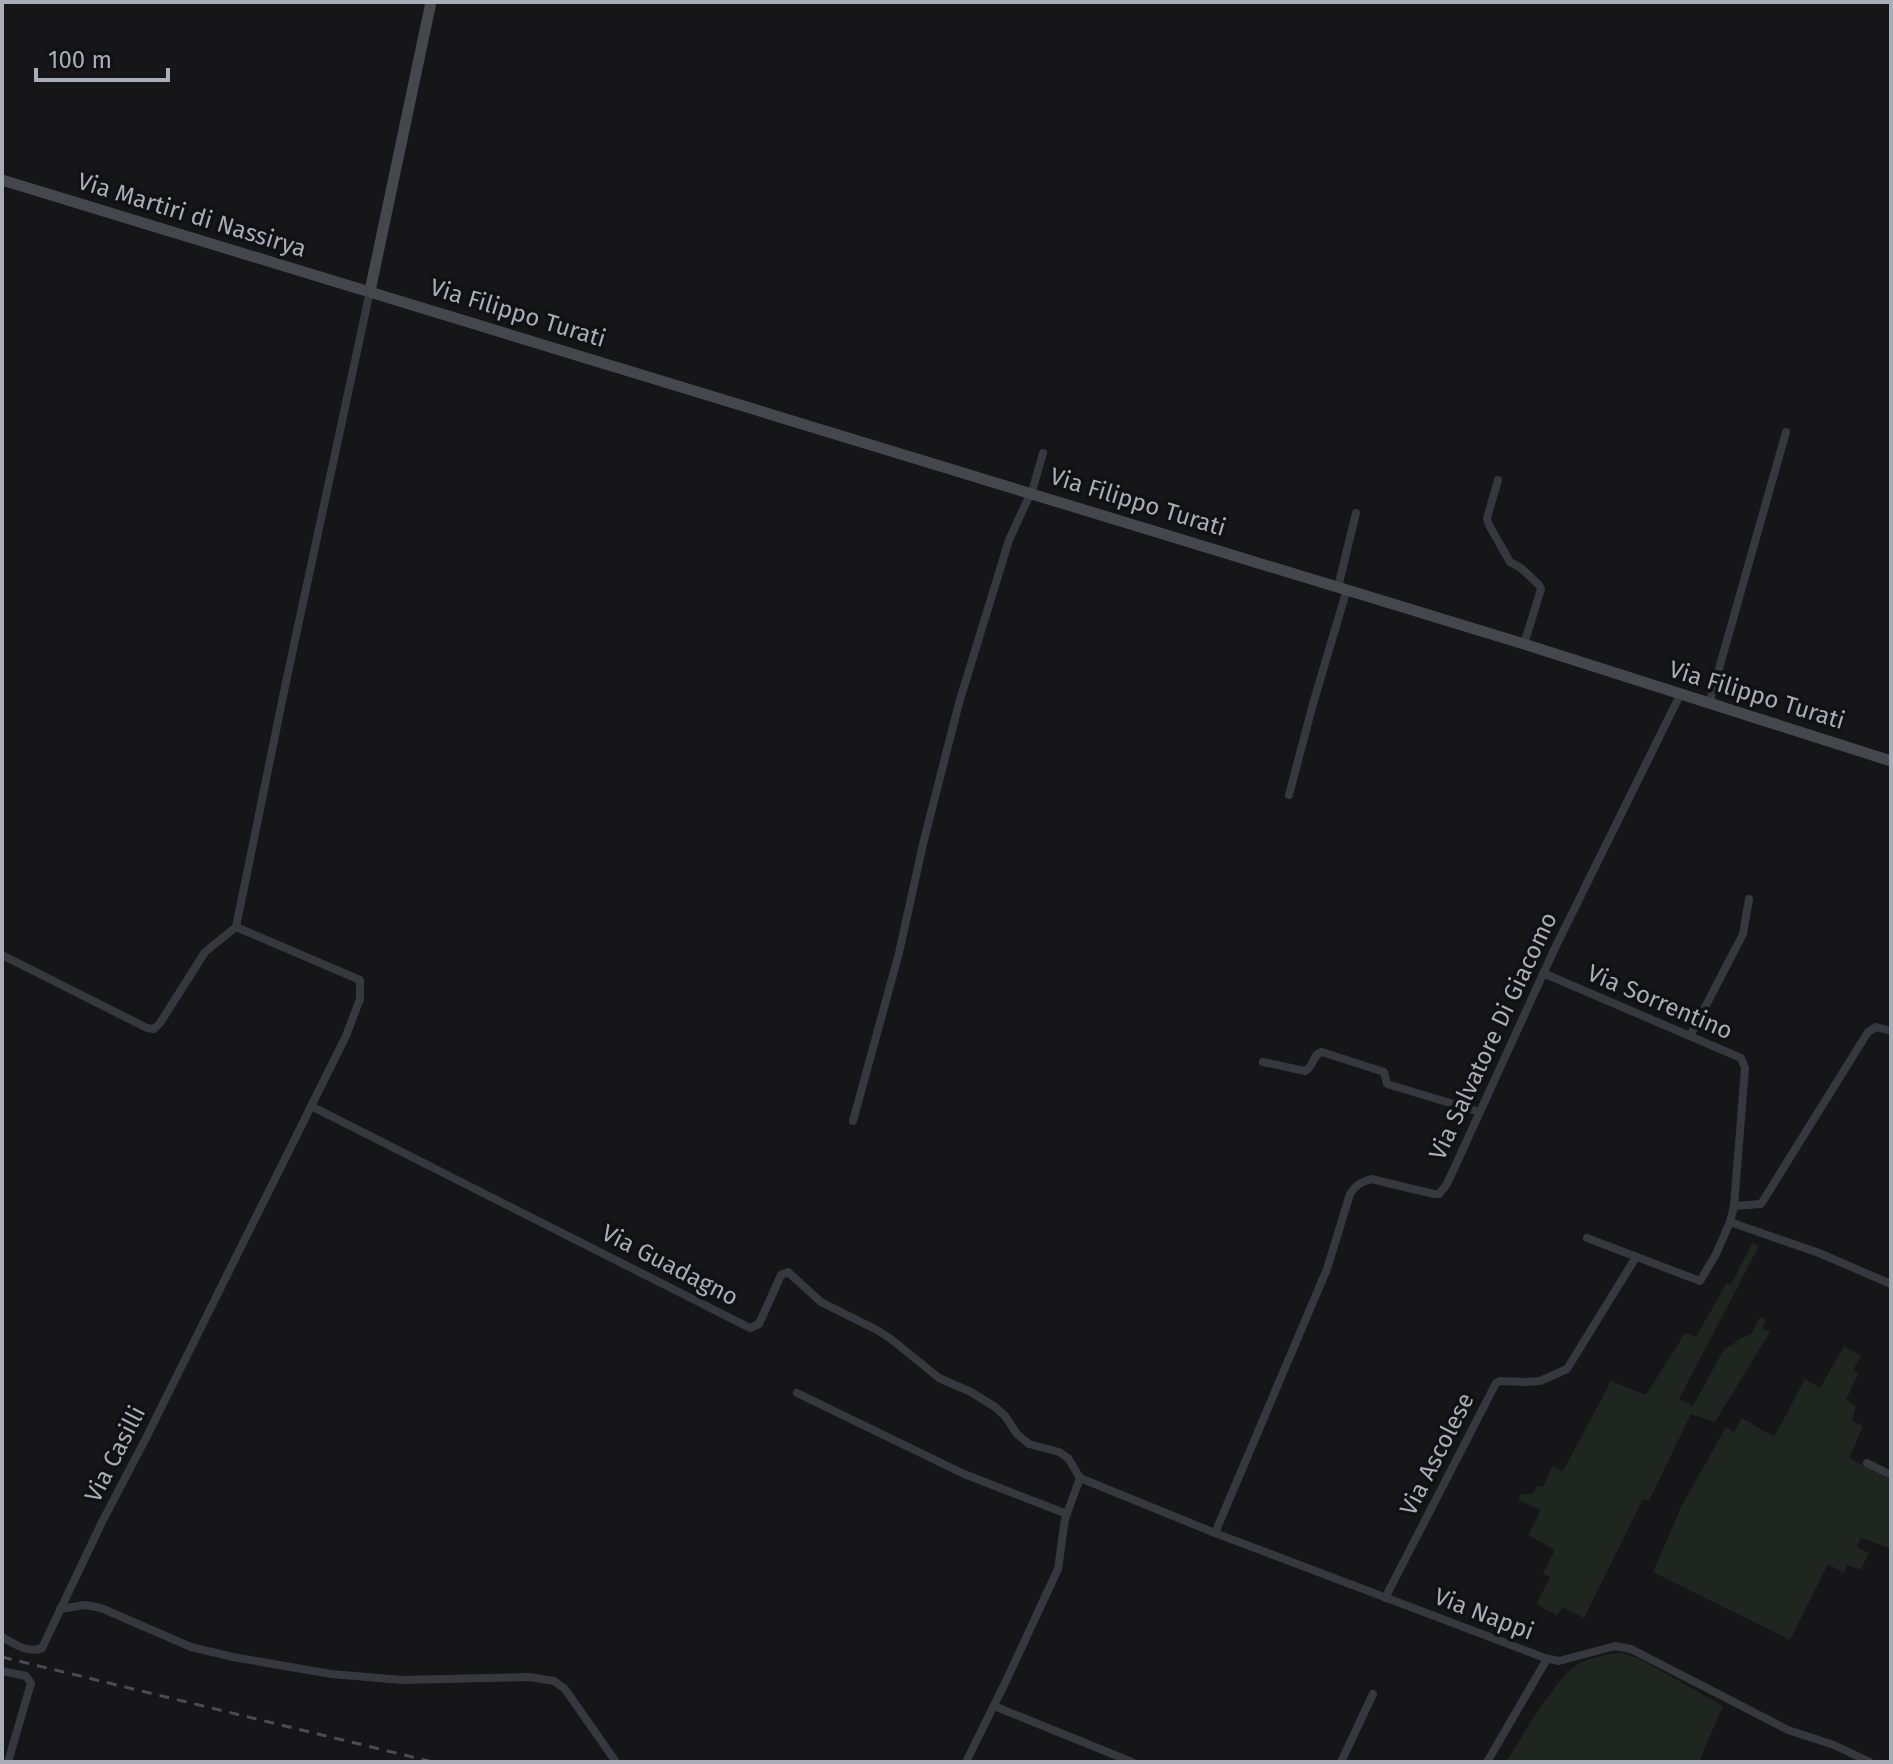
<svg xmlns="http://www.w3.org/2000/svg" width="1893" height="1764" font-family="'Fira Sans',sans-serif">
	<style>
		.green { fill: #1e261f }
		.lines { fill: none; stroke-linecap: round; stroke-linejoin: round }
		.street { stroke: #37383d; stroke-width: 8 }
		.secondary { stroke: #45474d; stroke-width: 11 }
		.rail { stroke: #4a4c52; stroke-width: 3; stroke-dasharray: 10 8; stroke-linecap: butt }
		.labels { text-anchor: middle; stroke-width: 7; stroke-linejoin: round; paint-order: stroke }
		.street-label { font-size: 24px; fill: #a8adb8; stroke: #111113 }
	</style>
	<rect width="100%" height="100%" fill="#161618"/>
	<g class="green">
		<polygon points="1752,1243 1759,1246 1679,1399 1693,1406 1724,1349 1732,1345 1739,1339 1751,1334 1760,1317 1766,1320 1762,1328 1770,1332 1715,1422 1691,1414 1649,1501 1643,1499 1584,1618 1562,1607 1557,1616 1536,1604 1550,1578 1543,1573 1555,1550 1528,1535 1541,1510 1518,1500 1520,1495 1533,1493 1537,1486 1543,1487 1552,1466 1563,1471 1611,1381 1646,1395 1685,1333 1696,1337 1726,1284 1731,1284"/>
		<polygon points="1844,1346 1861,1356 1853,1370 1858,1374 1846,1400 1856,1406 1852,1421 1863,1426 1849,1458 1891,1480 1891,1546 1890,1548 1861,1538 1857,1547 1869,1553 1860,1570 1847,1565 1844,1573 1828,1564 1790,1640 1653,1572 1682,1505 1726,1427 1734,1432 1742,1418 1774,1437 1805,1379 1820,1388"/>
		<path d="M 1622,1653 L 1640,1659 L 1723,1706 L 1699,1762 L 1506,1762 C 1521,1739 1557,1674 1580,1663 C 1593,1657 1608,1654 1622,1653 Z"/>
	</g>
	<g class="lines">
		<g class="street">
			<polyline points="1498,480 1487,518 1489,525 1510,562 1521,568 1539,585 1541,589 1524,644"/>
			<polyline points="1338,587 1356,513"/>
			<polyline points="1709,704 1786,432"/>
			<polyline points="1289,795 1313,704 1347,589"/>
			<polyline points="2,955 147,1028 154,1029 160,1023 205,952 236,927 286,682 370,291"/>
			<polyline points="1543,973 1741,1058 1745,1068 1734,1206 1730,1222 1819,1253 1891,1284"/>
			<polyline points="1690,1036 1743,934 1749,899"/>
			<path d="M 1263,1062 L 1305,1071 C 1314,1067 1312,1054 1322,1052 L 1384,1072 L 1387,1084 L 1480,1112"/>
			<polyline points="311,1106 750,1328 759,1324 781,1275 788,1272 821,1302 877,1330 891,1339 939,1378 971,1392 995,1407 1005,1416 1017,1434 1029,1444 1059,1452 1068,1458 1080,1478"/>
			<polyline points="853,1121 899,953 923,844 959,703 1009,540 1033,488 1043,453"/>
			<polyline points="1734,1206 1761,1204 1868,1032 1876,1027 1891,1031"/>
			<polyline points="1587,1238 1700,1281 1716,1254 1730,1222"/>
			<polyline points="797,1393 964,1474 1067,1514"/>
			<polyline points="1867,1463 1891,1475"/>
			<polyline points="1080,1478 1215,1533 1545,1658 1559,1661 1615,1646 1631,1649 1788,1730 1834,1745 1870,1762"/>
			<path d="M 1215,1533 L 1327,1269 L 1350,1194 C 1356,1185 1361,1182 1371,1179 L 1434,1194 L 1439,1194 L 1447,1184 L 1554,950 L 1680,695"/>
			<polyline points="1385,1598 1496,1383 1500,1381 1526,1382 1540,1381 1567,1369 1636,1257"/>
			<polyline points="60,1609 85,1605 101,1608 191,1647 233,1657 331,1674 402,1680 529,1677 554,1681 565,1689 616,1762"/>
			<path d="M 2,1637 C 14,1644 29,1654 42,1648 L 102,1522 L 145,1440 L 346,1036 L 360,999 L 360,980 L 236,927"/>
			<polyline points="2,1671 26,1676 31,1683 8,1762"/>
			<polyline points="994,1706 1132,1762"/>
			<polyline points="966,1762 1006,1681 1058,1569 1065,1519 1080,1478"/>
			<polyline points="1341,1762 1373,1694"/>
			<polyline points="1487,1762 1547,1659"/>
		</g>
		<g class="secondary">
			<polyline points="2,180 1524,644 1891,761"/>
			<polyline points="370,291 431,2"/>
		</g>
		<polyline class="rail" points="2,1657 433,1762"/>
	</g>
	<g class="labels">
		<g class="street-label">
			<text transform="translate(192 215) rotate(17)" y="8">Via Martiri di Nassirya</text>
			<text transform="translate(518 313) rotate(17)" y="8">Via Filippo Turati</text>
			<text transform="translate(1138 502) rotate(17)" y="8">Via Filippo Turati</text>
			<text transform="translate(1757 695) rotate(17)" y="8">Via Filippo Turati</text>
			<text transform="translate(1660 1002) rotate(23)" y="8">Via Sorrentino</text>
			<text transform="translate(1493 1036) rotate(-65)" y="8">Via Salvatore Di Giacomo</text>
			<text transform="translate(670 1265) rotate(27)" y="8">Via Guadagno</text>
			<text transform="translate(115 1454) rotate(-63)" y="8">Via Casilli</text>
			<text transform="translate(1437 1454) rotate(-63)" y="8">Via Ascolese</text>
			<text transform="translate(1484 1614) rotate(21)" y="8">Via Nappi</text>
		</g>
	</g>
	<rect width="1893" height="1764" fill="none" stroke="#a8adb8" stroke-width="8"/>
	<path d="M36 68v12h132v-12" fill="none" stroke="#a8adb8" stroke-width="4"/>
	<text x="48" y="68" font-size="24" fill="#a8adb8" stroke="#111113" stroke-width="6" paint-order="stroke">100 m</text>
</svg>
